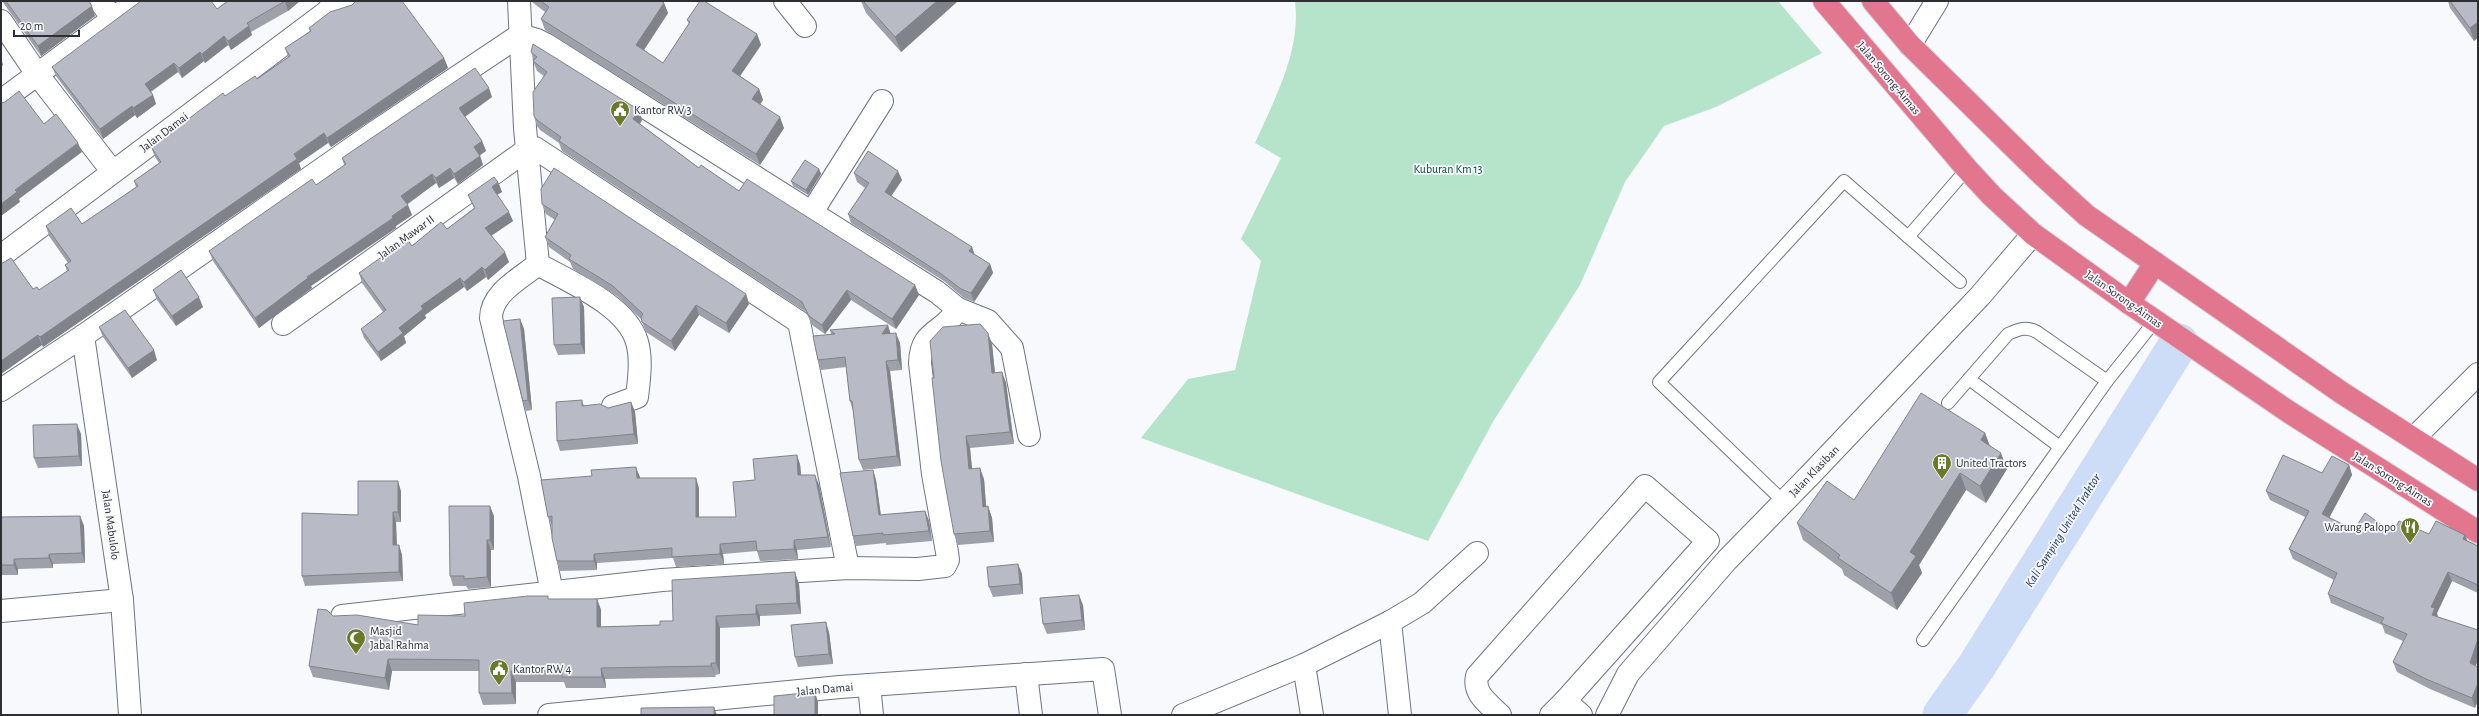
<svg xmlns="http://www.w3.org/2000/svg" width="2479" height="716" font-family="'Alegreya Sans',sans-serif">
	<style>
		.green { fill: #b5e4cb }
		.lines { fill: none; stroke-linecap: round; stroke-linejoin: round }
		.river { stroke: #cddcf7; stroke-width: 39 }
		.service-casing { stroke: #71747e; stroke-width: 14 }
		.minor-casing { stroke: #71747e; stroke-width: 24 }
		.trunk-casing { stroke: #d5d5d6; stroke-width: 24 }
		.service { stroke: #fff; stroke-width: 12 }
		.minor { stroke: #fff; stroke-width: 22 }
		.trunk { stroke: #e2768e; stroke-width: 22 }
		.wall { fill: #9ea1aa }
		.shaded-wall { fill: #81838b }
		.building { fill: #b8bbc6; stroke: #81838b }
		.labels { text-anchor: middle; stroke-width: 3.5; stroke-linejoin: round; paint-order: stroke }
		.street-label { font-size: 12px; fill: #2e2f33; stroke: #f7f9fd }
		.poi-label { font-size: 12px; fill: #2e2f33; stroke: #f7f9fd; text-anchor: start }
		.park-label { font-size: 12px; fill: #0a4e34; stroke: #f7f9fd }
		.water-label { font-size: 13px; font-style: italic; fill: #1d356a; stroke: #f7f9fd }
	</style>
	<rect width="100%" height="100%" fill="#f7f9fd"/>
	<path class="green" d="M 1295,1 L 1778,1 L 1822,53 L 1716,107 L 1664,126 L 1625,182 L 1580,285 L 1494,420 L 1428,541 L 1141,438 L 1188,379 L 1235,370 L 1261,261 L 1241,239 L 1281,158 L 1255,143 C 1275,98 1301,52 1295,1 Z"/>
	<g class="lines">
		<polyline class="river" points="1942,715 1976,667 2179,343"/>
		<defs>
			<g id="service">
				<polyline points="1908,237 1967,169"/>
				<polyline points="1969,379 2060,447"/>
				<path d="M 1948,403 L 2008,334 C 2019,329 2026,326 2037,332 L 2107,381"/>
				<polyline points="1784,502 1659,382 1844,181 1960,282"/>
				<polyline points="1923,640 2107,381 2155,321"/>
			</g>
			<g id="minor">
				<polyline points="100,1 113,19"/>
				<polyline points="334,1 328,11 348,5 353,1"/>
				<path d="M 519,1 L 525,128 L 538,264 C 569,282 627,305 637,342 C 642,359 639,380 637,397 L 613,406"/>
				<polyline points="785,1 805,26"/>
				<polyline points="1,21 37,74 112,171"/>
				<polyline points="1910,45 1937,1"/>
				<polyline points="1,101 137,1"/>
				<polyline points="812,212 882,101"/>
				<polyline points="1,256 328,11"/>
				<path d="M 538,264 C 520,279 491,293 491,318 L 529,476 L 552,593"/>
				<polyline points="958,309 988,321 1012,348 1029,435"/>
				<polyline points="283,324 528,149 535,148 799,322 848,568"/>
				<polyline points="83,336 122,600 130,715"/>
				<path d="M 1,390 L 83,336 L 375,132 L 520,35 L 537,40 L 547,45 L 937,292 L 958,309 C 942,335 921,329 920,363 L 933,474 L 947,552 L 948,560 L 945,566 L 918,569 L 848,568 L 662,580 L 342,616"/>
				<polyline points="2414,438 2478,374"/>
				<polyline points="1,611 122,600"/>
				<polyline points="1390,622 1400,715"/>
				<polyline points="1304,665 1312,715"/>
				<polyline points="1026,674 1031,715"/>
				<polyline points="869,685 872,715"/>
				<polyline points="549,715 840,687 1103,669 1110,715"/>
				<polyline points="1183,715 1304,665 1390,622 1422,603 1477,553"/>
				<path d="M 1500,715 C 1488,703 1473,694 1477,676 L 1645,486 L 1708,541 L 1565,701"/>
				<polyline points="1551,715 1565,701 1581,715"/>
				<polyline points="1607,715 1628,674 1727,560 1812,473 1980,296 2033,234"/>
			</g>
			<g id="trunk">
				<polyline points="1824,1 1967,169 1992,196 2033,234 2129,303 2289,412 2478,532"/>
				<polyline points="1873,1 1910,45 2038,171 2086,215 2342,393 2478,480"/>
				<polyline points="2129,303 2155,263"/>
			</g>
		</defs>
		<use href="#service" class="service-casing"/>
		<use href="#minor" class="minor-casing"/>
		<use href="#trunk" class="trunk-casing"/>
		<use href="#service" class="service"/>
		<use href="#minor" class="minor"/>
		<use href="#trunk" class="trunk"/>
	</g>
	<g class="wall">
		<polygon points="2,1 89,1 95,16 41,56"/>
		<polygon points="228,1 300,1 288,11 251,32 252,35 231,50 228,45 205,63 204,61 182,78 178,72 151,92 153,95 156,104 137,118 135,115 103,139 56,76 52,67 217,9"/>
		<polygon points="531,1 661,1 664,3 668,13 644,50 663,63 689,24 687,20 757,34 761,45 740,76 759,89 763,100 760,104 784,128 760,165 545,30 541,19 545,12 532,2"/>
		<polygon points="861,1 958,1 901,52 866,13"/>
		<polygon points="2448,1 2478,1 2474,41 2450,8"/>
		<polygon points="309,28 444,58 448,68 331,147 328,143 299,163 301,169 43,347 42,345 1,374 1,264 33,289 39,290 67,271 65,265 68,263 49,236 46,226 82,224 136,187 134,181 159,163 155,157 151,147 225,96 257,79 288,57 285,48 310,31"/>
		<polygon points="531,52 639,110 642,120 640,124 699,168 739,191 915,285 919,295 896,329 851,300 825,334 812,325 806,312 562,151 559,143 540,130 537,126 534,116 544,76 537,71 533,61 534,60"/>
		<polygon points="492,97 465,117 482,141 486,151 480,155 483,165 458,184 454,178 439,188 436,183 407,204 412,215 396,226 396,228 311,286 312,288 259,328 213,261 209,251 316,185 344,165 342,158"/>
		<polygon points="819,169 821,174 808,195 793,186 791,181"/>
		<polygon points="854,173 902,180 891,196 972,247 974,254 990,264 993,273 974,302 964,298 944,281 851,223 848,214 865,188 857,182"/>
		<polygon points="498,182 502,192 497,195 513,221 491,236 509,262 488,280 486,277 467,291 464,287 425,315 426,318 404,336 406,343 381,361 364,338 361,329 383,312 362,283 359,273 412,246 447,229 474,208 468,195"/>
		<polygon points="542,204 746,294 749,304 729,333 699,315 675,351 646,332 641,319 617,296 573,269 570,262 549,247 545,237 555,220 546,214"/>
		<polygon points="153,290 203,307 176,326 157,300"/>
		<polygon points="584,307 585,354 558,355 554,345"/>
		<polygon points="520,319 524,329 532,410 526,411 523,401"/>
		<polygon points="99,327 157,360 132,378 103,337"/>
		<polygon points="830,330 891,333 900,343 902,370 890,371 901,466 863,470 859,460 853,411 850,401 846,367 821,370 818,360 831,334"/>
		<polygon points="992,344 995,373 1002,372 1006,383 1014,444 970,448 972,469 984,479 986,507 988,506 992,518 994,542 958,545 954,534 934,378"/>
		<polygon points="582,400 584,406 608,408 631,402 635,412 638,444 560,451 557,441"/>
		<polygon points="1985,433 1990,446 2007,469 1986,503 1966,490 1919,565 1922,573 1897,610 1844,575 1842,569 1803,540 1797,523 1854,500"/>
		<polygon points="81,434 82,466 38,468 34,458"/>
		<polygon points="800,464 801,475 819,485 831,547 797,550 798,559 760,561 757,551 723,554 724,564 676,567 673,558 597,563 597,570 560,571 557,561 552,526 548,517 640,477 640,478 699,488 699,517 736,517 755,480"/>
		<polygon points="2349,465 2352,475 2329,517 2354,530 2429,534 2465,535 2467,541 2478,546 2478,593 2452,581 2437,613 2438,617 2478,630 2478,659 2476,666 2475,708 2430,689 2397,672 2393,662 2403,641 2385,633 2382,625 2331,603 2328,594 2334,580 2293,559 2289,549 2305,517 2270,500 2266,491"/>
		<polygon points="873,470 876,480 881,515 925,511 929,521 932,541 886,545 886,543 856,546 853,536"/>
		<polygon points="401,491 401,522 396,522 397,545 399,545 402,555 403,581 305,586 302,576 358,515"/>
		<polygon points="80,516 84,526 85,563 53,564 53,568 18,569 18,575 1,575 1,517"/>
		<polygon points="494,516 494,550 491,550 491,587 468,589 466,586 453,586 450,576"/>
		<polygon points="1018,564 1022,574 1023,594 993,597 989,587"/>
		<polygon points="799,584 801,614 760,616 760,626 720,628 720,674 715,675 716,677 605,679 606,688 566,688 564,682 516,682 516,704 483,705 479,693 479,671 392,671 389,690 313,677 309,666 333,616 418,625 549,599 597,599 601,610 601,627 660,625"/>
		<polygon points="1083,605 1085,630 1047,634 1043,624"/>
		<polygon points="829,632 833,664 798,667 795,657"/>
	</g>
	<g class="shaded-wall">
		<polygon points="285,1 300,1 288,11"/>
		<polygon points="937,1 958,1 901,52 895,37"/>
		<polygon points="664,3 668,13 640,56 636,45"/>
		<polygon points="92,6 95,16 41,56 38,46"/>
		<polygon points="2478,22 2478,38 2474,41 2470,28"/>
		<polygon points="249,26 252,35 231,50 228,41"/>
		<polygon points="757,34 761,45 736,82 732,71"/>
		<polygon points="224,36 228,45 205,63 202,54"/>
		<polygon points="200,52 204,61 182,78 179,68"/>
		<polygon points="1,58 3,65 1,67"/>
		<polygon points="444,58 448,68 331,147 327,138"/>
		<polygon points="174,63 178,72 148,93 145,84"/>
		<polygon points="489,88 492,97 463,118 459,108"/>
		<polygon points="759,89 763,100 756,110 752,99"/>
		<polygon points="153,95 156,104 137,118 133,108"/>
		<polygon points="132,106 135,115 103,139 100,129"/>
		<polygon points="639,110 642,120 637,129 633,119"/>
		<polygon points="780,117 784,128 760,165 756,154"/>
		<polygon points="324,133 328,143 299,163 301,169 43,347 40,337"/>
		<polygon points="482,141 486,151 477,157 474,147"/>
		<polygon points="78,143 82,152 19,199 20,202 1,216 1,204 15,190"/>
		<polygon points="480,156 483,165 458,184 454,174"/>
		<polygon points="450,168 454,178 439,188 436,178"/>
		<polygon points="819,169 821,174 808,195 806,190"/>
		<polygon points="898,171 902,180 888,201 885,192"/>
		<polygon points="432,174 436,183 405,206 401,196"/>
		<polygon points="498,182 502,192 495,196 492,187"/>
		<polygon points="408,205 412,215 396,226 396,228 311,286 312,288 259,328 255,318 307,277"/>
		<polygon points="509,212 513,221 488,238 485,228"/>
		<polygon points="972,247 975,256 969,251"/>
		<polygon points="505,252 509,262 488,280 485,270"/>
		<polygon points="990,264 993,273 974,302 971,293"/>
		<polygon points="482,267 486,277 467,291 464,282"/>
		<polygon points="460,278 464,287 425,315 426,318 404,336 406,343 381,361 378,352 399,328 421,306"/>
		<polygon points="915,285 919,295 896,329 892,319"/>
		<polygon points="847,290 851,300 825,334 822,325"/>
		<polygon points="746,294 749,304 729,333 726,323"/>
		<polygon points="199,297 203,307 176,326 172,316"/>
		<polygon points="580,297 584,307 585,354 581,344"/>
		<polygon points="696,305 699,315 675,351 671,341"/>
		<polygon points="520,319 524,329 532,410 528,400"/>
		<polygon points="888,325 891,335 882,334"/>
		<polygon points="896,333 900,343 902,370 898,360"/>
		<polygon points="988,333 992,344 996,384 992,373"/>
		<polygon points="38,335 42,345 1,374 1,361"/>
		<polygon points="154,350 157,360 132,378 128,368"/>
		<polygon points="886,361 890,371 901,466 897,456"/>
		<polygon points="1002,372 1006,383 1014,444 1010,432"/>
		<polygon points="631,402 635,412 638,444 634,434"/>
		<polygon points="77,424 81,434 82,466 79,456"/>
		<polygon points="1985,433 1991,450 1981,440"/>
		<polygon points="966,436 970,448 973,480 969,469"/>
		<polygon points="2001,453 2007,469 1986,503 1980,486"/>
		<polygon points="797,455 800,464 802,485 798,475"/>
		<polygon points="2349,465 2352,475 2326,524 2322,514"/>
		<polygon points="636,467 640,477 640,488 637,478"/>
		<polygon points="980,468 984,479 987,518 983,507"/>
		<polygon points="873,470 876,480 882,525 879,515"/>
		<polygon points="1960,473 1966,490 1919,565 1922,573 1897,610 1891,593 1910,552"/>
		<polygon points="815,475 819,485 831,547 828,537"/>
		<polygon points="696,478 699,488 699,527 696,517"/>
		<polygon points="398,481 401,491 401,522 398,512"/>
		<polygon points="490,506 494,516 494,550 490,540"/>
		<polygon points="988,506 992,518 994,542 990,531"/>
		<polygon points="925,511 929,521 932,541 929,531"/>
		<polygon points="393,512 396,522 397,555 393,545"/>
		<polygon points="80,516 84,526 85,563 82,553"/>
		<polygon points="2465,535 2469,545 2463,539"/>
		<polygon points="487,540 491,550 491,587 487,577"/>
		<polygon points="794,540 797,550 798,559 794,549"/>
		<polygon points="720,544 723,554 724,564 720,554"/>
		<polygon points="399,545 402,555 403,581 399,572"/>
		<polygon points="49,554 53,564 53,568 49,558"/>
		<polygon points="594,554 597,563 597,570 594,561"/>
		<polygon points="14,559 18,569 18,575 14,565"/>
		<polygon points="1018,564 1022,574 1023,594 1020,584"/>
		<polygon points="795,572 799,584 801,614 797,603"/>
		<polygon points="2448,572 2452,581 2437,613 2438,618 2432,615 2431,607"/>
		<polygon points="1079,595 1083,605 1085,630 1082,620"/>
		<polygon points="597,599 601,610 601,639 597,627"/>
		<polygon points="756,605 760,616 760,626 756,614"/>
		<polygon points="716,616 720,628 720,674 716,663"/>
		<polygon points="826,622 829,632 833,664 829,654"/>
		<polygon points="2478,639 2478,659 2473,673 2470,663"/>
		<polygon points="388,659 392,671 389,690 385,678"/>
		<polygon points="711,663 715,675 716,677 711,666"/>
		<polygon points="601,668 605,679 606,688 602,677"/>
		<polygon points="511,671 516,682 516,704 512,693"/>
		<polygon points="2478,683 2478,701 2475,708 2472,698"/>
		<polygon points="815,692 818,702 818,715 815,715"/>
		<polygon points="714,707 717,715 714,715"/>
	</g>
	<g class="building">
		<polygon points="6,1 89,1 92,6 38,46"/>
		<polygon points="141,1 211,1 217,9 228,1 285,1 247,23 249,26 228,41 224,36 202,54 200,52 179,68 174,63 145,84 153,95 133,108 132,106 100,129 52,67"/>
		<polygon points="356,1 402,1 444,58 327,138 324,133 294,154 297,159 40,337 38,335 1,361 1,264 11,258 33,289 37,287 39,290 69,270 65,265 71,261 46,226 71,208 82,224 138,186 134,181 161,162 151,147 223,93 225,96 255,76 257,79 290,56 285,48 311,31 309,28 330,12 352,5"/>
		<polygon points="541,1 661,1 664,3 636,45 663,63 690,22 687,20 700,1 704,1 757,34 732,71 759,89 752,99 780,117 756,154 541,19 549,7"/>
		<polygon points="863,1 937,1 895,37"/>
		<polygon points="2450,1 2478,1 2478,22 2470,28"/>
		<polygon points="533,44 639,110 633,119 699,168 701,165 739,191 747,179 915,285 892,319 847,290 822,325 809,316 802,302 559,141 561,137 537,120 534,116 533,92 547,72 533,61 537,57 531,52"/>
		<polygon points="475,68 489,88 459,108 482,141 474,147 480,156 454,174 450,168 436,178 432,174 401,196 408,205 392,216 393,218 307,277 308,278 255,318 209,251 312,179 316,185 346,164 342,158"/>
		<polygon points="19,91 44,124 56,114 78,143 15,190 17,192 1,204 1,103 5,102"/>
		<polygon points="868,151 898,171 885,192 972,247 969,251 990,264 971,293 961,289 940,273 848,214 869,183 854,173"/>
		<polygon points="805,160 819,169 806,190 791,181"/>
		<polygon points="554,168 746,294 726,323 696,305 671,341 642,322 641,317 643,314 613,286 569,259 571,255 545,237 558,214 542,204 541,189"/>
		<polygon points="494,177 498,182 492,187 509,212 485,228 505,252 485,270 482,267 464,282 460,278 421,306 423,309 399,328 403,333 378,352 361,329 386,310 359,273 407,239 412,246 441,222 447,229 475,208 468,195"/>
		<polygon points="181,270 199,297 172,316 153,290"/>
		<polygon points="580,297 581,344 554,345 552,298"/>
		<polygon points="125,310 154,350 128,368 99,327"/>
		<polygon points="520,319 528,400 523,401 503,321"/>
		<polygon points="980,324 988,333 992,373 1002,372 1010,432 966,436 969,469 980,468 983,507 988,506 990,531 954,534 941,461 932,378 934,378 930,341 943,327"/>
		<polygon points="888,325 882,334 896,333 898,360 886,361 897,456 859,460 852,401 850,401 845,357 818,360 813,336 835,334 830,330"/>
		<polygon points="1921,393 1985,433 1981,440 2001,453 1980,486 1960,473 1910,552 1916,556 1891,593 1838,558 1840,555 1797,523 1827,481 1854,500"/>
		<polygon points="582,400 582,406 600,404 608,408 631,402 634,434 557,441 556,402"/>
		<polygon points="77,424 79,456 34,458 33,425"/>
		<polygon points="797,455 798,475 815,475 828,537 794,540 794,549 757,551 756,541 720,544 720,554 672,557 672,548 594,554 594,561 557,561 552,538 552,516 548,517 541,480 592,476 591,470 636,467 637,478 696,478 696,517 736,517 733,482 755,480 753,459"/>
		<polygon points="2283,455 2322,473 2332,456 2349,465 2322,514 2354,530 2365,513 2393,533 2399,521 2429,534 2436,521 2465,535 2463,539 2478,546 2478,585 2448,572 2431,607 2435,608 2432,615 2478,630 2478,639 2470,663 2478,667 2478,683 2472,698 2426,679 2393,662 2407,634 2381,623 2384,618 2328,594 2337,573 2289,549 2309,511 2266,491"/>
		<polygon points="873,470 879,515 925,511 929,531 883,535 883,533 853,536 840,473"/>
		<polygon points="358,481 398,481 398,512 393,512 393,545 399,545 399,572 302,576 302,513 358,515"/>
		<polygon points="449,506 490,506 490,540 487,540 487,577 464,579 464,576 450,576"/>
		<polygon points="80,516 82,553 49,554 49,558 14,559 14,565 1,565 1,517"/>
		<polygon points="1018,564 1020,584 989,587 987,567"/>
		<polygon points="795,572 797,603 756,605 756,614 716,616 716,663 711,663 711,666 601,668 602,677 562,677 562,671 511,671 512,693 479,693 479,660 388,659 385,678 309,666 318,609 327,610 333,616 357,615 418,625 418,615 465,616 464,603 528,596 548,596 548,599 597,599 597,627 660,625 660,621 673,621 672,580"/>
		<polygon points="1079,595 1082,620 1043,624 1040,598"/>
		<polygon points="826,622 829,654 795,657 791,625"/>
		<polygon points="815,692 815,715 774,715 774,696"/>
		<polygon points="714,707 714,715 641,715 641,708"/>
	</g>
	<defs>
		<symbol id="civic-pin" viewBox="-11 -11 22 30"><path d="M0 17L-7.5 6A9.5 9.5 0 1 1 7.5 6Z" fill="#6a7a28" stroke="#f7f9fd"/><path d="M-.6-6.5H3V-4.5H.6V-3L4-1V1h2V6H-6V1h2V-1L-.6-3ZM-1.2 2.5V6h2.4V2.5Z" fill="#fff"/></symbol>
		<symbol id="building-pin" viewBox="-11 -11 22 30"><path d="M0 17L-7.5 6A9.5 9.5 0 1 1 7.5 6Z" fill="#6a7a28" stroke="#f7f9fd"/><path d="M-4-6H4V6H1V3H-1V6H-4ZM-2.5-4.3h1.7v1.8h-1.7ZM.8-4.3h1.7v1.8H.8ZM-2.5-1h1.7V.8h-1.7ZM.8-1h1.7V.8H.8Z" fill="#fff"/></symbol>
		<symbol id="restaurant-pin" viewBox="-11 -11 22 30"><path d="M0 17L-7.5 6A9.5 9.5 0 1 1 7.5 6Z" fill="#6a7a28" stroke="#f7f9fd"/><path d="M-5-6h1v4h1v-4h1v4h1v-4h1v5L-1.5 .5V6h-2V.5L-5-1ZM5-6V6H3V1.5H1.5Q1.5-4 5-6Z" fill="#fff"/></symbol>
		<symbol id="mosque-pin" viewBox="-11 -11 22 30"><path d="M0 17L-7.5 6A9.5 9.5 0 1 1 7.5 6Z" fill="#6a7a28" stroke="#f7f9fd"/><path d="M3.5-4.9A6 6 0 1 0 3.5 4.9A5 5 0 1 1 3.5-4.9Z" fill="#fff"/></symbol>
	</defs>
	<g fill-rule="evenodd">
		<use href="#civic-pin" x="609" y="99" width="22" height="30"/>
		<use href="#building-pin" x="1931" y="452" width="22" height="30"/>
		<use href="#restaurant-pin" x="2399" y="516" width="22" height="30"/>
		<use href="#mosque-pin" x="345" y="627" width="22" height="30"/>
		<use href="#civic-pin" x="488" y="658" width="22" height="30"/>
	</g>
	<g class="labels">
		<g class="street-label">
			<text transform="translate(1889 78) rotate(50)" y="4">Jalan Sorong-Aimas</text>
			<text transform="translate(164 132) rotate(-37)" y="4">Jalan Damai</text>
			<text transform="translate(406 237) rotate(-36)" y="4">Jalan Mawar II</text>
			<text transform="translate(2124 299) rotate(35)" y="4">Jalan Sorong-Aimas</text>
			<text transform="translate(1814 471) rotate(-46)" y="4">Jalan Klasiban</text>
			<text transform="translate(2393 479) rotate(32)" y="4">Jalan Sorong-Aimas</text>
			<text transform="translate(111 525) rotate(82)" y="4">Jalan Mabulolo</text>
			<text transform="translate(825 689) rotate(-5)" y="4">Jalan Damai</text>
		</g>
		<g class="poi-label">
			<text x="634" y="114">Kantor RW 3</text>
			<text x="1956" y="467">United Tractors</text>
			<text x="2396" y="531" text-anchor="end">Warung Palopo</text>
			<text x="370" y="635">Masjid<tspan x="370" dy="14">Jabal Rahma</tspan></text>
			<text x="513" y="673">Kantor RW 4</text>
		</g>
		<g class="park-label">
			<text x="1448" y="173">Kuburan Km 13</text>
		</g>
		<g class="water-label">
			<text transform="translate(2062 530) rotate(-58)" y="5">Kali Samping United Traktor</text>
		</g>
	</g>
	<rect width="2479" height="716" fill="none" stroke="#2e2f33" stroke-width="4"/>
	<path d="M14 30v6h65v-6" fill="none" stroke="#2e2f33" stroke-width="2"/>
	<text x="20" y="30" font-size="12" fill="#2e2f33" stroke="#f7f9fd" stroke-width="3" paint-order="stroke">20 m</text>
</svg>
